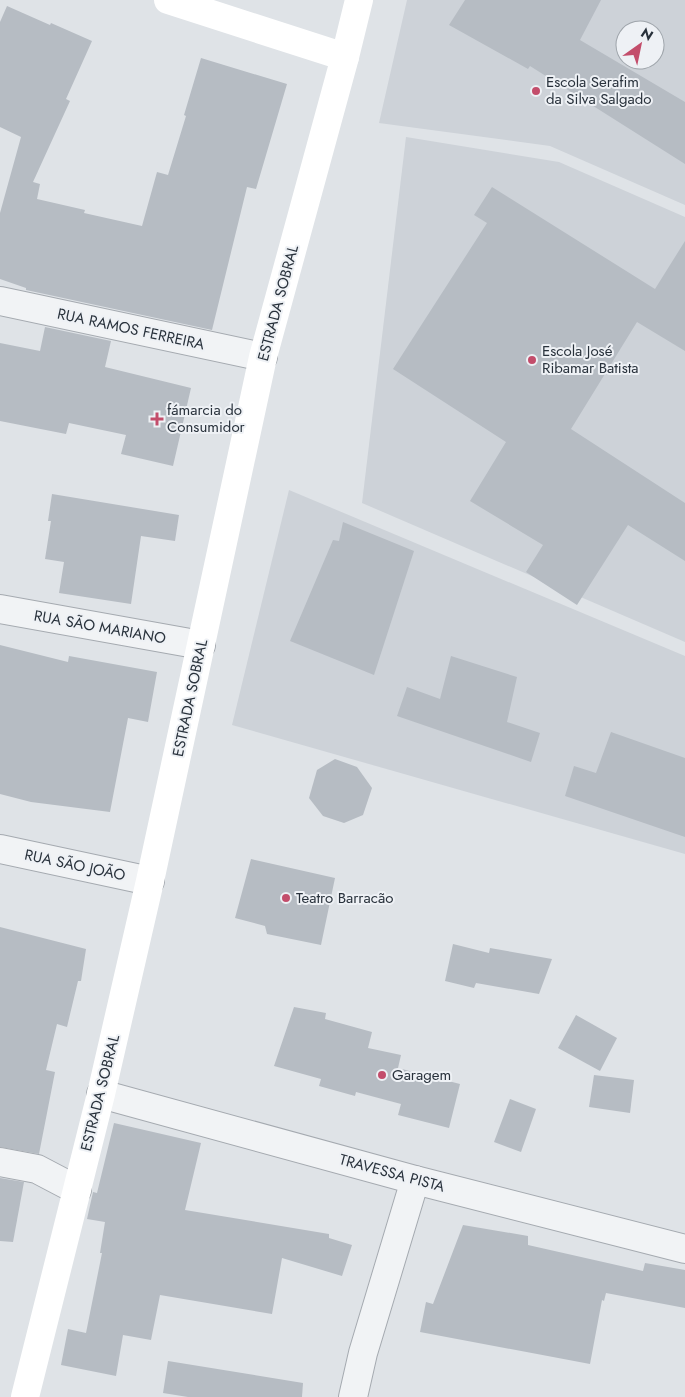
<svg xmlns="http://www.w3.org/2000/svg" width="685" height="1397" font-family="Jost,sans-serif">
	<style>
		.built { fill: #cdd2d8; fill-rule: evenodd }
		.building { fill: #b6bcc3 }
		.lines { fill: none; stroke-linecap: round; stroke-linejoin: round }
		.street-casing { stroke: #a5aab0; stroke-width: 30 }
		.street { stroke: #f1f3f5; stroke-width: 28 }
		.secondary { stroke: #fff; stroke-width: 28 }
		.poi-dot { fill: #c34d6b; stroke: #eef1f5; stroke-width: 2 }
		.labels { text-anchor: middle; stroke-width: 4; stroke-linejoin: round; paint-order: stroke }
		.poi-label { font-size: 15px; fill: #29323c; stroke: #eef1f5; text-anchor: start }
		.street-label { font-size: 15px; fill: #29323c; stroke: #eef1f5 }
	</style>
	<rect width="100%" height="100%" fill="#dfe3e7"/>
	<g class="built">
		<path d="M 407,0 L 685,0 L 685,205 L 550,146 L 379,123 ZM 625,30 L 655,30 L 655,60 L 625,60 Z"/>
		<polygon points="406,137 559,162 685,217 685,642 362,503"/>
		<polygon points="289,490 685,656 685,854 232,725"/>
	</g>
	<g class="building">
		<polygon points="465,0 601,0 580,40 685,102 685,164 530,66 528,69 449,25"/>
		<polygon points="7,6 50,25 51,23 92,41 66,99 70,101 33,182 40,184 37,199 85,210 84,213 142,226 157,172 168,175 186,116 184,115 201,58 287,84 256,189 247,187 212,330 26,290 26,288 0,279 0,213 21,137 0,127 0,22"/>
		<polygon points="492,187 655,289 685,241 685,351 637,322 571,429 685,503 685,561 628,525 577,605 526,572 543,545 470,501 506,442 393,369 487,223 474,215"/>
		<polygon points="45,327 111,341 105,367 191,388 173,466 121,454 126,435 69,423 66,434 0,421 0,343 40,351"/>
		<polygon points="52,494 179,515 175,541 141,536 131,604 59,593 64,562 45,559 51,521 48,521"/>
		<polygon points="343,522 414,551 374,675 290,641 333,540 339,541"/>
		<polygon points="0,645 68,662 69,656 157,672 148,722 128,718 110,812 31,802 0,794"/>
		<polygon points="451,656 517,677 507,722 540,733 531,762 397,716 407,687 440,699"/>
		<polygon points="611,732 685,758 685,837 565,796 574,766 596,773"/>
		<polygon points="335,759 357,767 372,788 363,815 344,823 323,816 309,798 317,770"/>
		<polygon points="251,859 335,878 321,945 267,934 265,926 235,918"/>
		<polygon points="0,927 86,949 81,981 78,981 67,1027 57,1024 46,1070 55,1072 39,1154 0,1147"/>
		<polygon points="453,944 489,953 490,948 552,959 539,994 476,983 474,988 445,981"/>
		<polygon points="294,1007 326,1013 325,1019 372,1032 368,1048 401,1055 398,1068 460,1084 449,1128 398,1115 401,1104 356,1092 355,1096 319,1086 321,1079 274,1066"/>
		<polygon points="576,1015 617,1038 600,1071 558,1048"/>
		<polygon points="594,1075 634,1080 630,1113 589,1107"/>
		<polygon points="510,1099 536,1109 521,1152 494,1142"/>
		<polygon points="114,1123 201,1143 185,1210 329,1234 329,1238 352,1245 342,1276 282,1258 272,1314 160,1295 151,1340 123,1335 116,1376 61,1365 68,1329 86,1333 102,1253 100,1253 105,1222 87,1219 93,1192 97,1193"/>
		<polygon points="0,1178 24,1182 13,1242 0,1241"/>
		<polygon points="463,1225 528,1236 528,1245 643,1271 645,1263 685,1270 685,1308 606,1293 604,1301 602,1300 590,1364 420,1332 426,1302 433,1304"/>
		<polygon points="168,1361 303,1383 302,1397 188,1397 163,1393"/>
	</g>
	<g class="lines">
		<defs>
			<g id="street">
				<polyline points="0,301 263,357"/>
				<polyline points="0,609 201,645"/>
				<polyline points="0,849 150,881"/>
				<polyline points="101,1094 415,1180 685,1249"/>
				<polyline points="0,1162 37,1169 77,1190"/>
				<polyline points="353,1397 363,1353 415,1180"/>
			</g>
		</defs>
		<use href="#street" class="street-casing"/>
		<use href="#street" class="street"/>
		<g class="secondary">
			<polyline points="168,0 345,57"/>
			<polyline points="25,1397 101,1094 150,881 263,357 345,57 359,0"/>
		</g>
	</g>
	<g class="poi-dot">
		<circle cx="536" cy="91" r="5"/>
		<circle cx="532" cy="360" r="5"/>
		<path d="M154.5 411.5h5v5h5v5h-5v5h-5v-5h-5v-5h5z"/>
		<circle cx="286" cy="898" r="5"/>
		<circle cx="382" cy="1075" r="5"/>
	</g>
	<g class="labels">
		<g class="poi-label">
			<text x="546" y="87">Escola Serafim<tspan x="546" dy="17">da Silva Salgado</tspan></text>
			<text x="542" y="356">Escola José<tspan x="542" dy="17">Ribamar Batista</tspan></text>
			<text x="167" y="415">fámarcia do<tspan x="167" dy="17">Consumidor</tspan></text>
			<text x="296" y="903">Teatro Barracão</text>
			<text x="392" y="1080">Garagem</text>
		</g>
		<g class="street-label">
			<text transform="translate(278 303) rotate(-75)" y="5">ESTRADA SOBRAL</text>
			<text transform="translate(131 329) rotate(12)" y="5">RUA RAMOS FERREIRA</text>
			<text transform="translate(100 627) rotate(10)" y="5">RUA SÃO MARIANO</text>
			<text transform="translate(190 698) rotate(-78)" y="5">ESTRADA SOBRAL</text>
			<text transform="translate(75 865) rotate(12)" y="5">RUA SÃO JOÃO</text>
			<text transform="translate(100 1093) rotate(-76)" y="5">ESTRADA SOBRAL</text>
			<text transform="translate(392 1173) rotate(15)" y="5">TRAVESSA PISTA</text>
		</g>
	</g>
	<g transform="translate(640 45) rotate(33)"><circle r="24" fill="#eef1f5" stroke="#9fa5ab"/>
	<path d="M0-4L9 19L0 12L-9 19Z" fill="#c34d6b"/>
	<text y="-8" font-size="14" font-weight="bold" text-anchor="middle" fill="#29323c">N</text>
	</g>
</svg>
